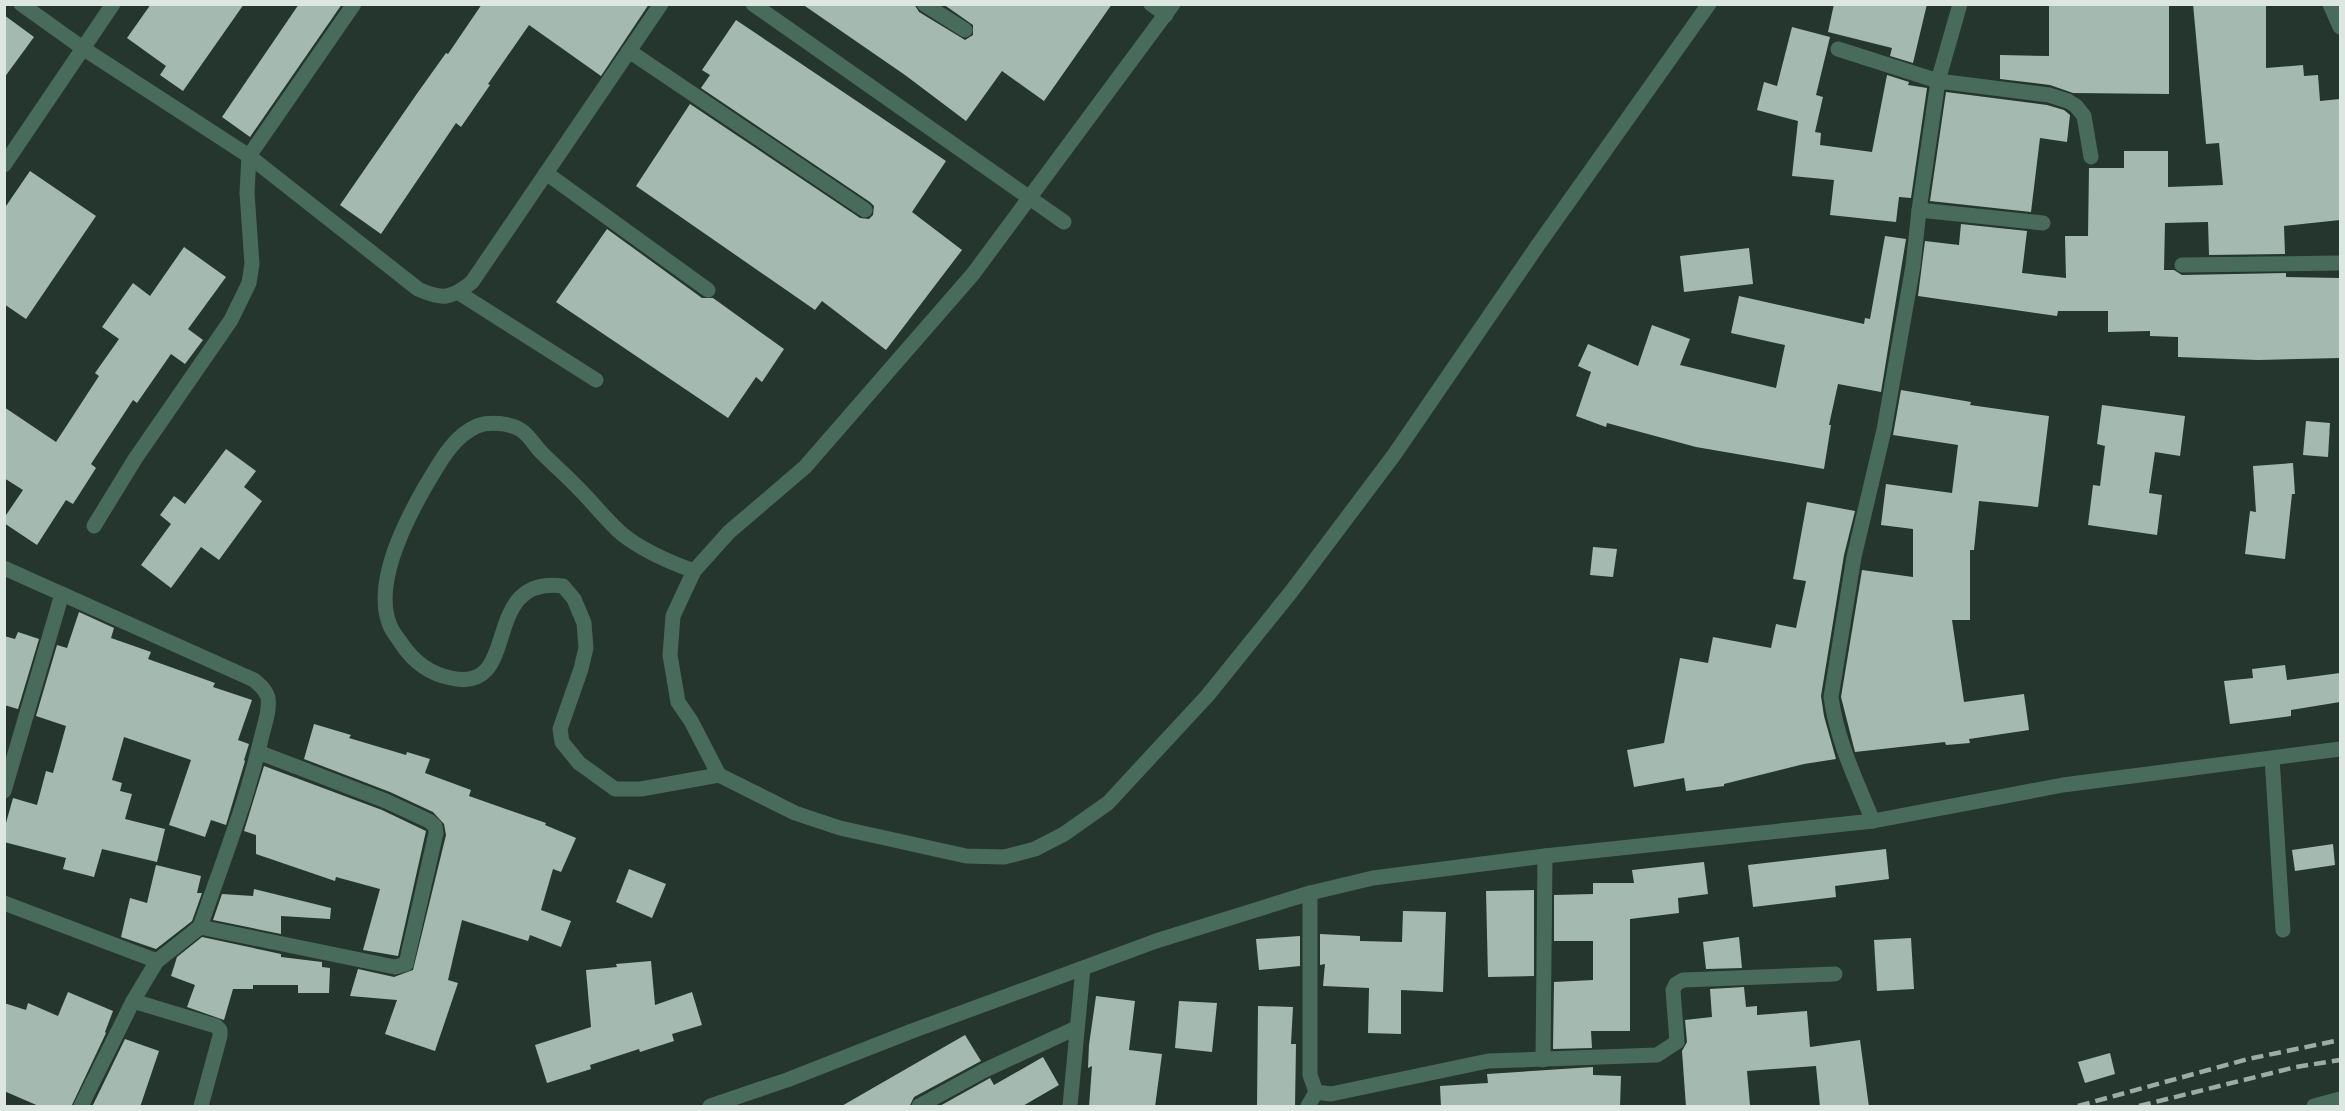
<svg xmlns="http://www.w3.org/2000/svg" width="2345" height="1111" font-family="Karla,sans-serif">
	<style>
		.building { fill: #a4bab0 }
		.lines { fill: none; stroke-linecap: round; stroke-linejoin: round }
		.service { stroke: #496b5c; stroke-width: 15 }
		.minor { stroke: #496b5c; stroke-width: 15 }
		.tertiary { stroke: #496b5c; stroke-width: 15 }
		.rail { stroke: #9faca6; stroke-width: 4.5; stroke-dasharray: 12 6; stroke-linecap: butt }
	</style>
	<rect width="100%" height="100%" fill="#24362e"/>
	<g class="building">
		<polygon points="151,4 244,4 183,91 160,75 166,66 127,38"/>
		<polygon points="299,4 342,4 250,137 222,117"/>
		<polygon points="482,4 649,4 601,76 529,25 488,84 490,85 461,127 456,123 381,234 340,205 416,95 446,53 448,54"/>
		<polygon points="802,4 914,4 919,12 965,40 973,35 973,25 943,4 1112,4 1044,101 1002,71 966,121 905,75"/>
		<polygon points="1834,4 1927,4 1913,63 1890,56 1892,48 1828,32"/>
		<polygon points="2049,4 2169,4 2169,94 2073,93 2050,85 2000,79 2000,55 2049,56"/>
		<polygon points="2193,4 2266,4 2266,68 2303,65 2304,76 2318,75 2320,101 2340,99 2340,220 2284,226 2285,254 2209,255 2208,222 2165,223 2164,270 2174,270 2182,275 2286,273 2286,277 2340,278 2340,358 2258,360 2178,357 2178,337 2150,336 2150,331 2108,332 2108,311 2058,311 2057,316 1918,296 1925,241 1959,245 1961,224 2027,231 2022,273 2066,278 2065,236 2088,236 2089,168 2124,168 2124,151 2168,151 2168,187 2223,185 2219,143 2206,144"/>
		<polygon points="4,15 34,37 4,78"/>
		<polygon points="736,20 946,161 912,212 962,250 886,350 822,301 815,310 636,186 690,104 860,218 869,219 873,215 874,206 870,202 701,88 710,75 702,70"/>
		<polygon points="1792,27 1830,37 1816,95 1823,97 1815,132 1821,133 1820,145 1872,152 1887,75 1909,82 1908,85 1927,88 1911,198 1899,197 1896,222 1830,215 1834,180 1792,176 1798,121 1757,110 1764,82 1777,86"/>
		<polygon points="1946,92 2047,105 2064,110 2070,115 2067,142 2040,138 2031,212 1930,201"/>
		<polygon points="30,171 96,216 26,319 4,304 4,209"/>
		<polygon points="607,229 702,298 713,298 784,349 762,382 756,377 728,418 556,302"/>
		<polygon points="1885,236 1906,239 1881,392 1838,384 1829,425 1831,425 1824,469 1696,447 1607,423 1606,427 1576,416 1591,372 1578,366 1588,344 1638,366 1652,325 1690,339 1680,365 1776,388 1785,345 1731,333 1739,296 1864,324 1865,318 1870,319"/>
		<polygon points="184,247 226,277 188,329 203,340 185,364 171,354 137,403 133,400 91,464 96,468 73,504 66,500 37,545 4,523 4,518 23,490 4,478 4,407 56,442 99,376 95,373 119,339 102,327 133,283 150,296"/>
		<polygon points="1749,248 1753,284 1684,292 1680,256"/>
		<polygon points="1901,390 1971,402 1970,405 2049,416 2038,507 1979,501 1974,550 1970,550 1970,620 1952,620 1964,702 2024,694 2029,730 1969,739 1970,743 1946,745 1945,742 1855,752 1841,697 1862,570 1913,577 1913,529 1881,525 1886,484 1952,493 1958,445 1893,435"/>
		<polygon points="2102,405 2185,416 2180,456 2155,452 2149,493 2162,495 2157,535 2088,525 2093,485 2100,486 2105,446 2097,444"/>
		<polygon points="2306,421 2330,423 2328,457 2303,455"/>
		<polygon points="226,449 256,471 244,487 262,501 219,560 201,547 171,588 141,565 171,524 160,515 174,496 185,504"/>
		<polygon points="2293,463 2295,494 2292,494 2285,559 2245,554 2250,511 2256,512 2253,466"/>
		<polygon points="1807,502 1855,511 1844,555 1821,696 1824,716 1836,759 1804,764 1724,784 1724,786 1686,791 1684,778 1634,787 1627,750 1664,743 1680,658 1708,663 1713,637 1771,648 1776,624 1796,628 1806,581 1793,579"/>
		<polygon points="1593,547 1617,549 1613,577 1590,575"/>
		<polygon points="79,612 114,628 111,638 151,652 148,659 215,683 213,687 252,700 238,740 249,744 244,760 245,761 226,825 211,820 205,837 169,825 191,760 124,737 112,780 122,783 120,791 132,794 125,819 165,829 157,862 102,849 94,877 63,869 66,858 4,842 4,830 13,798 37,805 46,771 53,773 66,726 36,716 57,645 67,648"/>
		<polygon points="18,632 39,639 18,709 4,705 4,636 15,639"/>
		<polygon points="2285,665 2287,680 2340,673 2340,702 2291,710 2291,716 2230,724 2224,681 2253,678 2252,669"/>
		<polygon points="314,724 351,735 349,738 406,755 407,752 430,759 425,773 471,790 469,796 546,823 545,825 576,838 561,872 553,869 541,910 571,921 561,947 530,935 528,941 462,920 448,980 458,983 435,1051 385,1034 397,1000 350,996 358,969 394,977 413,970 446,835 444,824 433,812 390,792 304,759"/>
		<polygon points="264,766 382,810 426,831 398,956 363,950 380,889 336,877 335,881 256,854 256,835 244,831"/>
		<polygon points="2333,844 2335,865 2295,871 2292,850"/>
		<polygon points="1886,849 1889,879 1835,886 1836,897 1753,907 1748,865"/>
		<polygon points="1704,862 1708,894 1678,898 1679,913 1630,919 1630,1031 1591,1031 1592,1048 1553,1049 1554,982 1593,980 1593,941 1554,941 1554,895 1593,894 1593,883 1634,883 1632,870"/>
		<polygon points="156,865 201,876 197,893 202,893 192,921 156,949 121,937 130,898 147,903"/>
		<polygon points="629,869 666,884 652,918 616,902"/>
		<polygon points="254,889 331,908 330,919 281,916 281,934 213,920 222,894 253,896"/>
		<polygon points="1534,890 1534,976 1488,977 1486,891"/>
		<polygon points="1403,911 1446,912 1443,992 1401,990 1401,1034 1368,1033 1369,988 1323,986 1325,964 1320,965 1320,934 1360,936 1360,941 1402,942"/>
		<polygon points="1300,936 1300,966 1259,970 1256,939"/>
		<polygon points="202,937 281,954 281,957 322,962 322,967 330,968 329,993 298,993 298,985 253,985 253,989 233,989 224,1020 187,1007 195,985 171,976 177,957"/>
		<polygon points="1739,937 1742,968 1706,969 1703,942"/>
		<polygon points="1911,938 1914,989 1877,991 1874,940"/>
		<polygon points="651,961 655,1005 692,992 702,1025 672,1034 674,1041 640,1052 639,1049 590,1065 591,1069 547,1083 535,1045 591,1027 586,970 617,967 616,964"/>
		<polygon points="1744,987 1746,1007 1757,1006 1757,1015 1807,1011 1810,1047 1860,1040 1869,1107 1820,1107 1816,1066 1747,1071 1750,1105 1686,1107 1682,1051 1687,1042 1685,1020 1712,1017 1710,989"/>
		<polygon points="68,992 113,1011 105,1032 106,1033 71,1107 41,1107 4,1091 4,1003 26,1010 28,1003 58,1016"/>
		<polygon points="1096,996 1135,1001 1129,1050 1162,1054 1155,1107 1089,1107 1092,1066 1088,1068 1089,1045"/>
		<polygon points="1179,1001 1217,1003 1212,1052 1175,1048"/>
		<polygon points="1258,1006 1293,1007 1291,1044 1296,1044 1295,1107 1257,1107"/>
		<polygon points="965,1035 981,1061 914,1097 909,1107 840,1107"/>
		<polygon points="125,1039 159,1051 140,1107 92,1107"/>
		<polygon points="2110,1053 2115,1074 2085,1083 2078,1062"/>
		<polygon points="1043,1057 1059,1085 1021,1107 938,1107 990,1078 994,1085"/>
		<polygon points="1593,1067 1593,1075 1621,1076 1620,1107 1441,1107 1440,1086 1488,1083 1487,1074"/>
	</g>
	<g class="lines">
		<g class="service">
			<path d="M 21,4 L 84,49 L 249,156 L 418,289 C 442,300 451,299 472,282 L 661,4"/>
			<polyline points="753,4 1064,222"/>
			<polyline points="924,4 965,30"/>
			<polyline points="1151,4 1166,15"/>
			<polyline points="629,51 865,210"/>
			<polyline points="4,165 113,4"/>
			<polyline points="546,173 708,290"/>
			<polyline points="459,293 596,380"/>
			<polyline points="94,526 135,459 231,320 249,283 252,264 247,193 249,156 354,4"/>
			<path d="M 694,571 C 669,562 643,551 622,534 C 607,521 595,505 581,491 C 569,478 555,466 542,453 C 535,446 529,435 521,430 C 510,423 489,421 477,426 C 452,437 439,464 425,487 C 405,522 374,582 389,623 C 391,630 397,637 401,643 C 413,661 430,674 451,678 C 523,695 478,575 563,586 L 574,599 L 584,623 L 586,648 L 581,669 L 560,729 L 562,742 L 579,763 L 615,789 L 641,789 L 719,775 L 795,813 L 840,828 L 966,856 L 1004,857 L 1035,849 L 1064,834 L 1108,803 L 1208,695 L 1291,592 L 1394,455 L 1538,245 L 1709,4"/>
			<polyline points="2272,758 2283,930"/>
			<polyline points="719,775 691,721 678,702 670,655 673,616 694,571 729,532 805,467 973,274 1173,4"/>
		</g>
		<g class="minor">
			<polyline points="1838,49 1938,81 2049,95 2068,101 2076,106 2084,116 2091,157"/>
			<polyline points="1919,210 2043,223"/>
			<polyline points="2182,265 2340,263"/>
			<path d="M 4,568 L 254,680 C 260,685 266,690 268,698 C 270,711 264,726 261,739 C 246,803 222,864 200,927"/>
			<polyline points="4,791 62,594"/>
			<path d="M 1873,821 C 1856,780 1837,741 1831,697 L 1854,557 L 1884,430 L 1913,266 L 1919,210 L 1938,81 L 1960,4"/>
			<polyline points="1310,893 1310,1075 1316,1092 1331,1094 1488,1061 1657,1055 1677,1042 1673,990 1676,984 1683,980 1835,974"/>
			<polyline points="4,903 157,961"/>
			<polyline points="133,1001 216,1026 220,1030 220,1036 201,1106"/>
			<polyline points="1543,1060 1545,856"/>
			<polyline points="81,1106 133,1001 157,961 200,927 395,967 406,964 436,833 435,826 429,821 386,801 258,752"/>
			<polyline points="919,1106 983,1071 1076,1028"/>
			<polyline points="1070,1106 1083,968"/>
			<polyline points="1308,1106 1316,1092"/>
			<polyline points="2314,1106 2340,1099"/>
		</g>
		<g class="tertiary">
			<polyline points="2330,4 2340,27"/>
			<polyline points="710,1106 787,1080 912,1031 1156,941 1310,893 1373,878 1545,856 1873,821 2063,785 2340,749"/>
		</g>
		<g class="rail">
			<polyline points="2078,1106 2248,1059 2340,1040"/>
			<polyline points="2139,1106 2296,1067 2340,1060"/>
		</g>
	</g>
	<rect width="2345" height="1111" fill="none" stroke="#dce7e2" stroke-width="12"/>
</svg>
